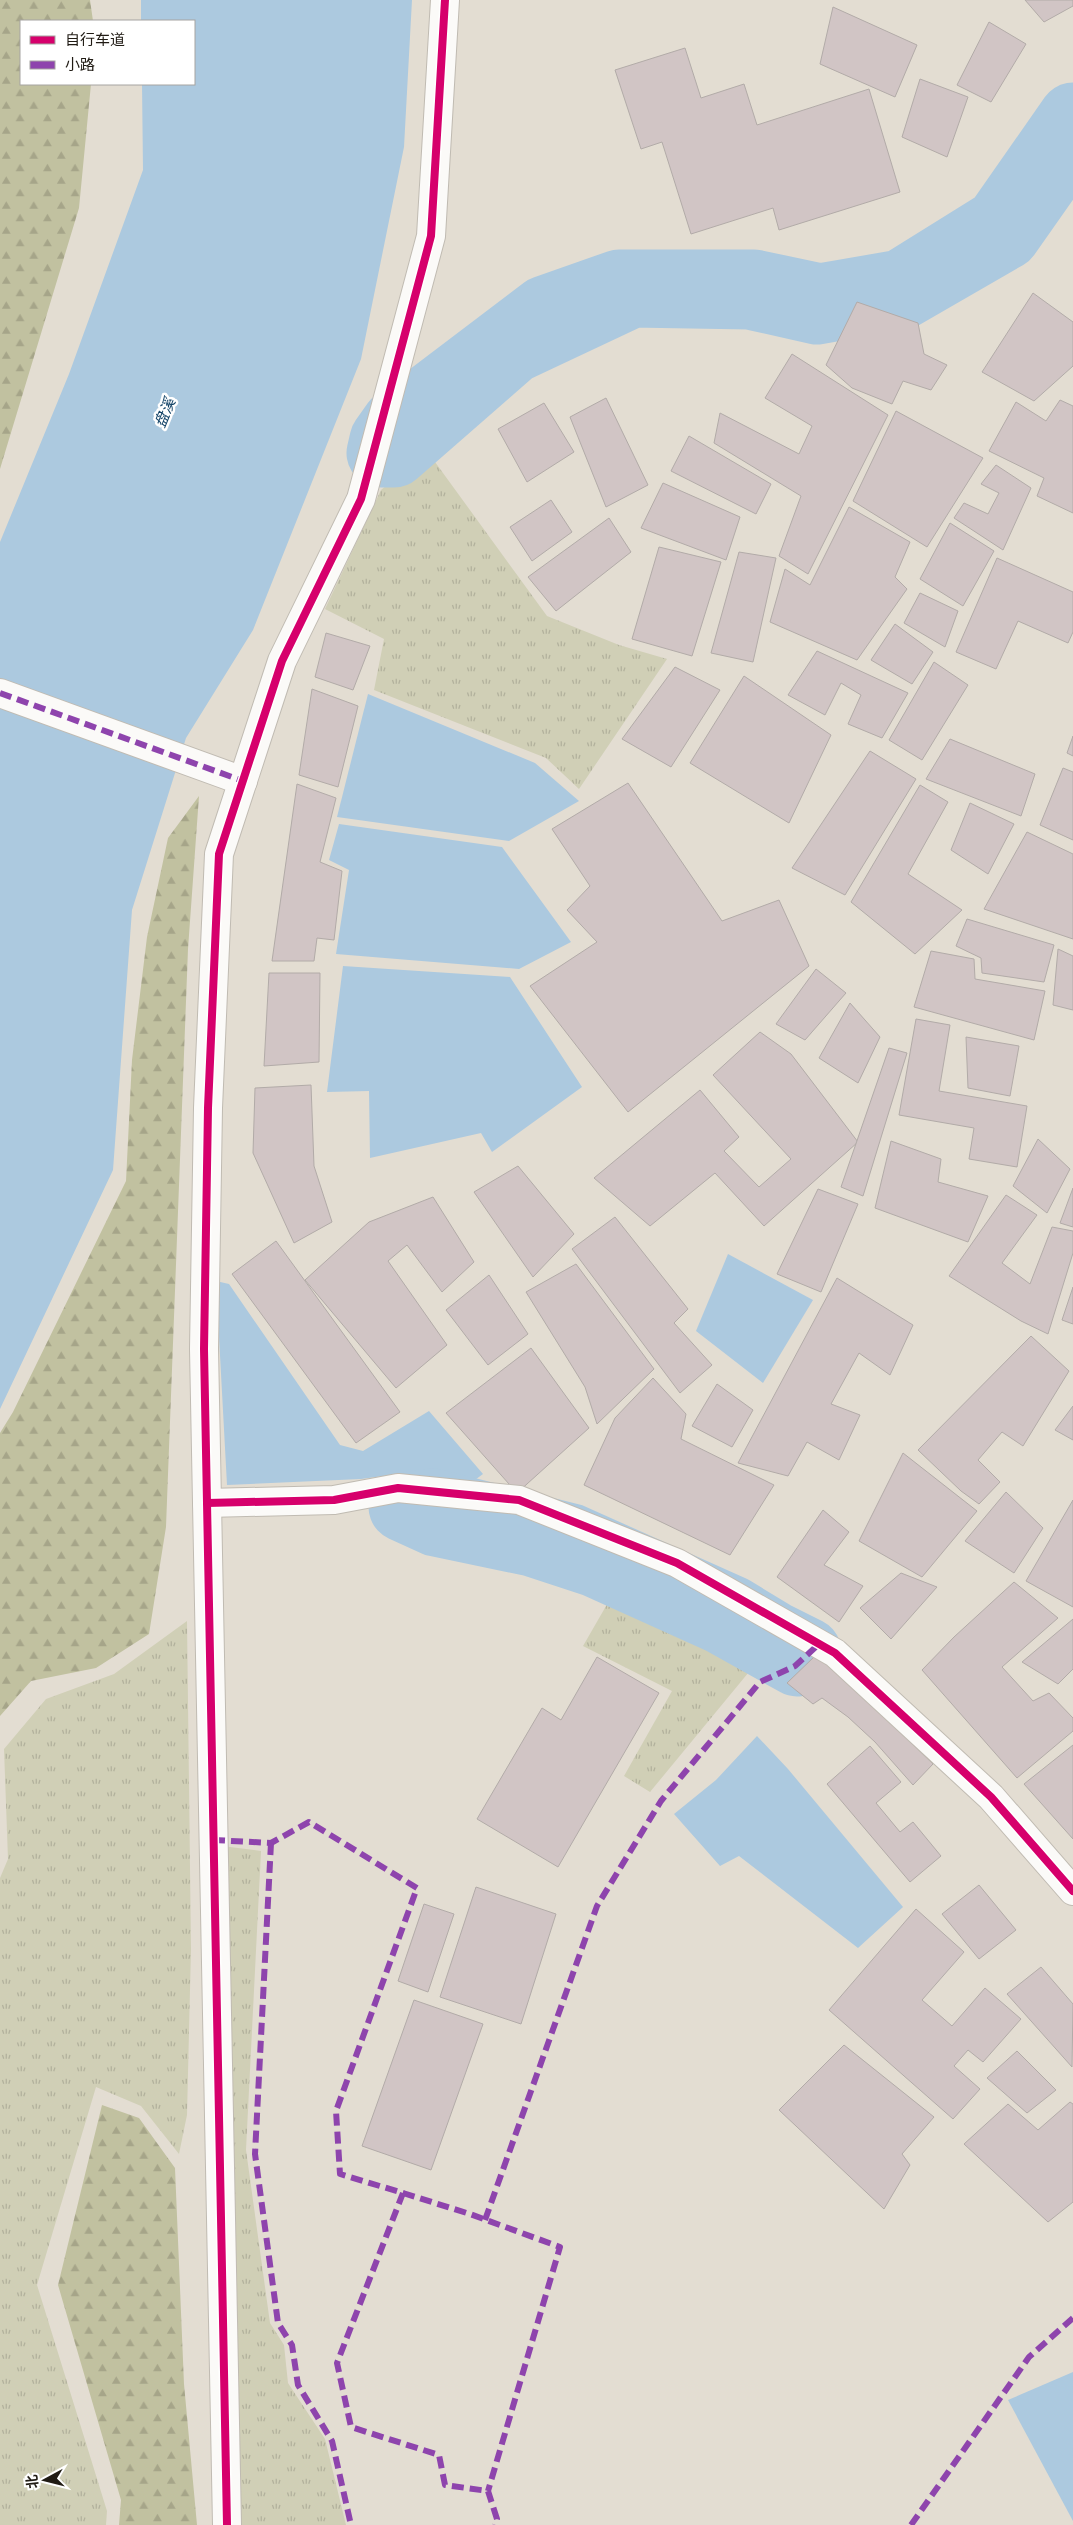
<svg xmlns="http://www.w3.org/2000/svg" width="1073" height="2525" font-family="Mulish,'Noto Sans SC',sans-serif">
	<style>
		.grass { fill: url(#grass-tufts) }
		.forest { fill: url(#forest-firs) }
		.water { fill: #acc9df }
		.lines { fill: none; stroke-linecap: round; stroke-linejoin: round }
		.river { stroke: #acc9df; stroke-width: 69 }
		.building { fill: #d1c5c5; stroke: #b2aba8 }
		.street-casing { stroke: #c0bbb2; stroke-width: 30 }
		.secondary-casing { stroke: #c0bbb2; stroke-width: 30 }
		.street { stroke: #fbfaf8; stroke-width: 28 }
		.secondary { stroke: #fbfaf8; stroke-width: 28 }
		.quiet { stroke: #8e44ad; stroke-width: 6; stroke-dasharray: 12 6; stroke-linecap: butt }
		.cycleway-casing { stroke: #fff; stroke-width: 11 }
		.cycleway { stroke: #d6006c; stroke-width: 8 }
		.labels { text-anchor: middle; stroke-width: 5; stroke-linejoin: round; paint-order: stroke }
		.water-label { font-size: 15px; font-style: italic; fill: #134367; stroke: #fff }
	</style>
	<defs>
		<pattern id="grass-tufts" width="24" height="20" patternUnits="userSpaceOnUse" patternTransform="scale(1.25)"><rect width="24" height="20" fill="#d0cfb6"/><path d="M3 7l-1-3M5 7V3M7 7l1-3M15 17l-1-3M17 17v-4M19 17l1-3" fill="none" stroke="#b2b19c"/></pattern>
		<pattern id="forest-firs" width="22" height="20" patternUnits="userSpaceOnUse" patternTransform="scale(1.25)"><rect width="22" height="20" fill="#c1c1a0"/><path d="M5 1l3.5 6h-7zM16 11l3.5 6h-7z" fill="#a6a589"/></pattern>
	</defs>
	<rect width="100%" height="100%" fill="#e3ddd2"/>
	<g class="grass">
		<polygon points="427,451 547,616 619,645 667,659 579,789 546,758 374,690 384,639 325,609 381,490"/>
		<polygon points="617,1587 708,1627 758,1661 650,1792 624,1776 672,1691 583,1646"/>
		<polygon points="187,1621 191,1949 187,2115 179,2154 141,2106 96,2087 37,2285 107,2511 106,2525 0,2525 0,1878 8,1859 4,1749 46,1699 114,1674"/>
		<polygon points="222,1846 261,1851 246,2150 270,2323 284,2345 288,2383 325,2439 346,2525 240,2525"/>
	</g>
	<g class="forest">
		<polygon points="0,0 90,0 93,21 21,21 21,84 91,84 79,208 0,469"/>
		<polygon points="199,796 188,949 166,1527 149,1634 96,1668 31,1681 0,1716 0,1433 13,1412 126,1181 132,1060 147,937 168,838"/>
		<polygon points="102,2105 139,2118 175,2168 184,2384 197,2525 119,2525 121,2500 58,2285"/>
	</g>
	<g class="water">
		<polygon points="141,0 412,0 404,147 361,359 253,630 186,738 132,910 113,1170 0,1409 0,542 69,374 143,170 142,84 194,84 194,21 141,21"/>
		<polygon points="368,694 535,763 579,801 509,841 337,817"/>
		<polygon points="339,824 502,847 571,942 519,969 336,954 349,870 329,860"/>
		<polygon points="343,966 510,977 582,1087 492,1152 481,1133 370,1158 369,1091 327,1092"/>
		<polygon points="728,1254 813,1300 763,1383 696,1331"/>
		<polygon points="216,1281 229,1284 340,1445 363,1451 429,1411 483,1474 468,1485 398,1474 361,1479 227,1485"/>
		<polygon points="757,1736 788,1769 903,1907 858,1948 739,1856 720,1866 674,1814 716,1780"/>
		<polygon points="1073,2372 1073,2521 1008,2400"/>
	</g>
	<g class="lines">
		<g class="river">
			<polyline points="1073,117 999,223 901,284 820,298 754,284 619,284 545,310 396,423 384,440 381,453 394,453 513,349 632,293 750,295 817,310 902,295 1006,235 1073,140"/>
			<polygon points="433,1503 571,1538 732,1610 773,1635 807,1652 797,1662 720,1619 596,1563 532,1542 436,1522 403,1507"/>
		</g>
	</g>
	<g class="building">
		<polygon points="1025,0 1073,0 1073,6 1044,22"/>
		<polygon points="833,7 917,45 895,97 820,64"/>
		<polygon points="989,22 1026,44 991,102 957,85"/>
		<polygon points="685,48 701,98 744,84 757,125 869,89 900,192 779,230 773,208 691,234 662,142 641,149 615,70"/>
		<polygon points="920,79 968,97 947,157 902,137"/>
		<polygon points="1033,293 1073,322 1073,366 1034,401 982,372"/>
		<polygon points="857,302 918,323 924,354 947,365 931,390 903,381 892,404 852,388 826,365"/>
		<polygon points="792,354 888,415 808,574 779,556 801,496 714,443 720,413 799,454 812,426 765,398"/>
		<polygon points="606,398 648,485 606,507 570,417"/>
		<polygon points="1060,400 1073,406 1073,513 1037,496 1044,478 989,451 1016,402 1046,421"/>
		<polygon points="544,403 574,452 527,482 498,429"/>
		<polygon points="896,411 983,458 927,547 853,501"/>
		<polygon points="689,436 771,484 756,514 671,471"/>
		<polygon points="996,465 1031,488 1003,550 954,518 964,503 988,514 999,493 981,484"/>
		<polygon points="663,483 740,517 726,560 641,528"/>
		<polygon points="551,500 572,532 532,561 510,527"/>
		<polygon points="849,507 910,542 895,577 907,589 857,660 770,622 785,569 810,585"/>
		<polygon points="609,518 631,552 556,611 528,577"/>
		<polygon points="950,523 994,551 963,606 920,579"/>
		<polygon points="659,547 721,562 692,656 632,639"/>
		<polygon points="739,552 776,558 753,662 711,653"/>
		<polygon points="997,558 1073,592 1073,632 1068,643 1018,621 996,669 956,652"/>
		<polygon points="920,593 958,611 945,647 904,623"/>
		<polygon points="895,624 933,652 912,684 871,660"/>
		<polygon points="326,633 370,646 353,690 315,677"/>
		<polygon points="817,651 908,693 882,738 848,724 861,695 841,683 825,715 788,695"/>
		<polygon points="934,662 968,685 922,760 889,740"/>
		<polygon points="675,667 720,690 671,767 622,739"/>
		<polygon points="744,676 831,735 789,823 690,763"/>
		<polygon points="312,689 358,706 338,787 299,775"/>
		<polygon points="1073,736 1073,756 1067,753"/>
		<polygon points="950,739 1035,774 1021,816 926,779"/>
		<polygon points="870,751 916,779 845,895 792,868"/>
		<polygon points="1063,768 1073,772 1073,840 1040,825"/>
		<polygon points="628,783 722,921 779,900 809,966 628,1112 530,986 597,942 567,910 590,886 552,829"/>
		<polygon points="297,784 336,798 320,862 342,871 334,940 317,938 314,961 272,961"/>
		<polygon points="920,785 948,802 908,874 962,910 915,954 851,902"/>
		<polygon points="970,803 1014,824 988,874 951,850"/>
		<polygon points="1027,832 1073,854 1073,939 984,909"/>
		<polygon points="967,919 1054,945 1044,982 982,973 981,958 956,946"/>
		<polygon points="1058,949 1073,956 1073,1010 1053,1005"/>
		<polygon points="931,951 974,959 975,979 1045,991 1034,1040 914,1007"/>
		<polygon points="816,969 846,993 805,1040 776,1024"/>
		<polygon points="269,973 320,973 319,1062 264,1066"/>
		<polygon points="850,1003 880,1037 858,1083 819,1058"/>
		<polygon points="916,1019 950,1025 939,1091 1027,1106 1017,1167 969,1159 974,1128 899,1115"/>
		<polygon points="760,1032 791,1054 858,1142 764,1226 715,1173 650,1226 594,1178 700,1090 739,1137 724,1151 759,1187 791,1159 713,1075"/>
		<polygon points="966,1037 1019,1046 1010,1096 968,1088"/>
		<polygon points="889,1048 907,1053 863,1196 841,1187"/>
		<polygon points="311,1085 314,1166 332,1222 294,1243 253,1153 255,1088"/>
		<polygon points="1038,1139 1070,1169 1047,1213 1013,1186"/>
		<polygon points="891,1141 941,1159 938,1182 988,1196 968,1242 875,1208"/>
		<polygon points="518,1166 574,1234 533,1277 474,1192"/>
		<polygon points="1073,1188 1073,1227 1060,1223"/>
		<polygon points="818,1189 858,1204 821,1292 777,1274"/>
		<polygon points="1006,1195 1037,1215 1002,1263 1030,1284 1052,1227 1073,1231 1073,1253 1048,1334 1021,1321 949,1276"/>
		<polygon points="433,1197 474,1262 442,1292 407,1245 388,1261 447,1345 396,1388 305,1280 369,1222"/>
		<polygon points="615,1217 688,1309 674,1323 712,1365 680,1393 572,1249"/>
		<polygon points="276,1241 400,1412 356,1443 232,1274"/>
		<polygon points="576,1264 654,1369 597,1424 585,1387 526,1292"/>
		<polygon points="489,1275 528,1334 488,1365 446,1310"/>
		<polygon points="837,1278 913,1325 890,1375 859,1353 831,1404 860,1415 839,1460 807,1442 788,1476 738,1463"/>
		<polygon points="1073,1287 1073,1324 1062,1320"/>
		<polygon points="1031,1336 1069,1371 1023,1446 1002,1432 978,1460 1000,1482 979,1504 961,1491 918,1450"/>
		<polygon points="531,1348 589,1428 517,1493 446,1413"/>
		<polygon points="653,1378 686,1414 681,1439 774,1485 730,1555 584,1485 615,1418"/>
		<polygon points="717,1384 753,1410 732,1447 692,1426"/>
		<polygon points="1073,1406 1073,1440 1055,1430"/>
		<polygon points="903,1453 977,1511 922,1577 859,1541"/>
		<polygon points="1006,1492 1043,1528 1014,1573 965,1541"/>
		<polygon points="1073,1500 1073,1607 1026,1581"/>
		<polygon points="823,1510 849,1532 824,1565 863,1586 839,1622 777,1577"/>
		<polygon points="901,1573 937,1587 891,1639 860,1608"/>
		<polygon points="1014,1582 1058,1618 1002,1667 1033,1701 1049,1693 1073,1718 1073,1731 1017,1778 922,1670 954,1637"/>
		<polygon points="1073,1619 1073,1669 1058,1684 1022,1662"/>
		<polygon points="815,1656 842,1675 933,1764 913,1785 875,1742 848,1717 822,1698 813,1704 787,1683"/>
		<polygon points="597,1657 659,1693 558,1867 477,1819 542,1708 561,1720"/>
		<polygon points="1073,1745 1073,1839 1024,1784"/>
		<polygon points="870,1746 901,1782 876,1803 900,1832 913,1822 941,1856 910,1882 827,1784"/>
		<polygon points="979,1885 1016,1930 979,1959 942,1914"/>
		<polygon points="476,1887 556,1914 521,2024 440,1997"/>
		<polygon points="424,1904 454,1914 428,1992 398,1981"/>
		<polygon points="916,1909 964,1952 922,2000 952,2026 985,1988 1021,2019 983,2062 968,2050 954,2066 980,2089 953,2119 829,2010"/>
		<polygon points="1041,1967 1073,2004 1072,2067 1007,1994"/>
		<polygon points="414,2000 483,2024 431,2170 362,2146"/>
		<polygon points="844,2045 934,2117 902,2154 910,2165 884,2209 779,2110"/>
		<polygon points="1017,2051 1056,2090 1027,2113 987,2078"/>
		<polygon points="1070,2102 1073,2104 1073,2202 1048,2222 964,2144 1008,2104 1038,2130"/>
	</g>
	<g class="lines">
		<defs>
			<g id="street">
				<polyline points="0,693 243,781"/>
				<polyline points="207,1503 334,1500 398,1488 519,1500 677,1563 835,1653 991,1797 1073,1891"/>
			</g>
			<polyline id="secondary" points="227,2525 204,1349 208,1108 219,854 282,661 361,499 431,236 445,0"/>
		</defs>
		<use href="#street" class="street-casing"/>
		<use href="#secondary" class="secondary-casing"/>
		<use href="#street" class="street"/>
		<use href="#secondary" class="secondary"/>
		<g class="quiet">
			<polyline points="0,693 243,781"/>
			<polyline points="213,1840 271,1843 309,1822 417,1888 336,2111 340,2174 403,2193 337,2363 351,2427 439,2455 445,2485 488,2491 497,2519 495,2525"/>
			<polyline points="271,1843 255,2154 278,2323 292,2345 298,2385 332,2441 351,2525"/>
			<polyline points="403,2193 470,2214 560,2247 488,2491"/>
			<polyline points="485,2220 597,1906 661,1801 760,1682 795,1666 819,1644"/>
			<polyline points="911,2525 1029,2357 1073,2318"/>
		</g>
		<defs>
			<g id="cycleway">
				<polyline points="207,1503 334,1500 398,1488 519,1500 677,1563 835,1653 991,1797 1073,1891"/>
				<polyline points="227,2525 204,1349 208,1108 219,854 282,661 361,499 431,236 445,0"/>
			</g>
		</defs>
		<use href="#cycleway" class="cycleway-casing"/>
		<use href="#cycleway" class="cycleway"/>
	</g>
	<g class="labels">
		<g class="water-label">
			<text transform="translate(165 413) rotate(-68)" y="5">盘溪</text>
		</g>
	</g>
	<rect x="20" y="20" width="175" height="65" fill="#ffffff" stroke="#a6a4a1"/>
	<rect x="30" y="36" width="25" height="8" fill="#d6006c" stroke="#a6a4a1"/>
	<text x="65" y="45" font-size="15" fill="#201b14">自行车道</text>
	<rect x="30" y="61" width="25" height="8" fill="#8e44ad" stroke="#a6a4a1"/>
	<text x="65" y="70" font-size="15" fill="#201b14">小路</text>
	<g transform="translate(45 2480) rotate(263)" stroke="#ffffff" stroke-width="4" paint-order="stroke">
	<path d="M0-4L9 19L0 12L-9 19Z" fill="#201b14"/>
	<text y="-8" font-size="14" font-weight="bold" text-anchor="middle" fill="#201b14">北</text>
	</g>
</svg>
